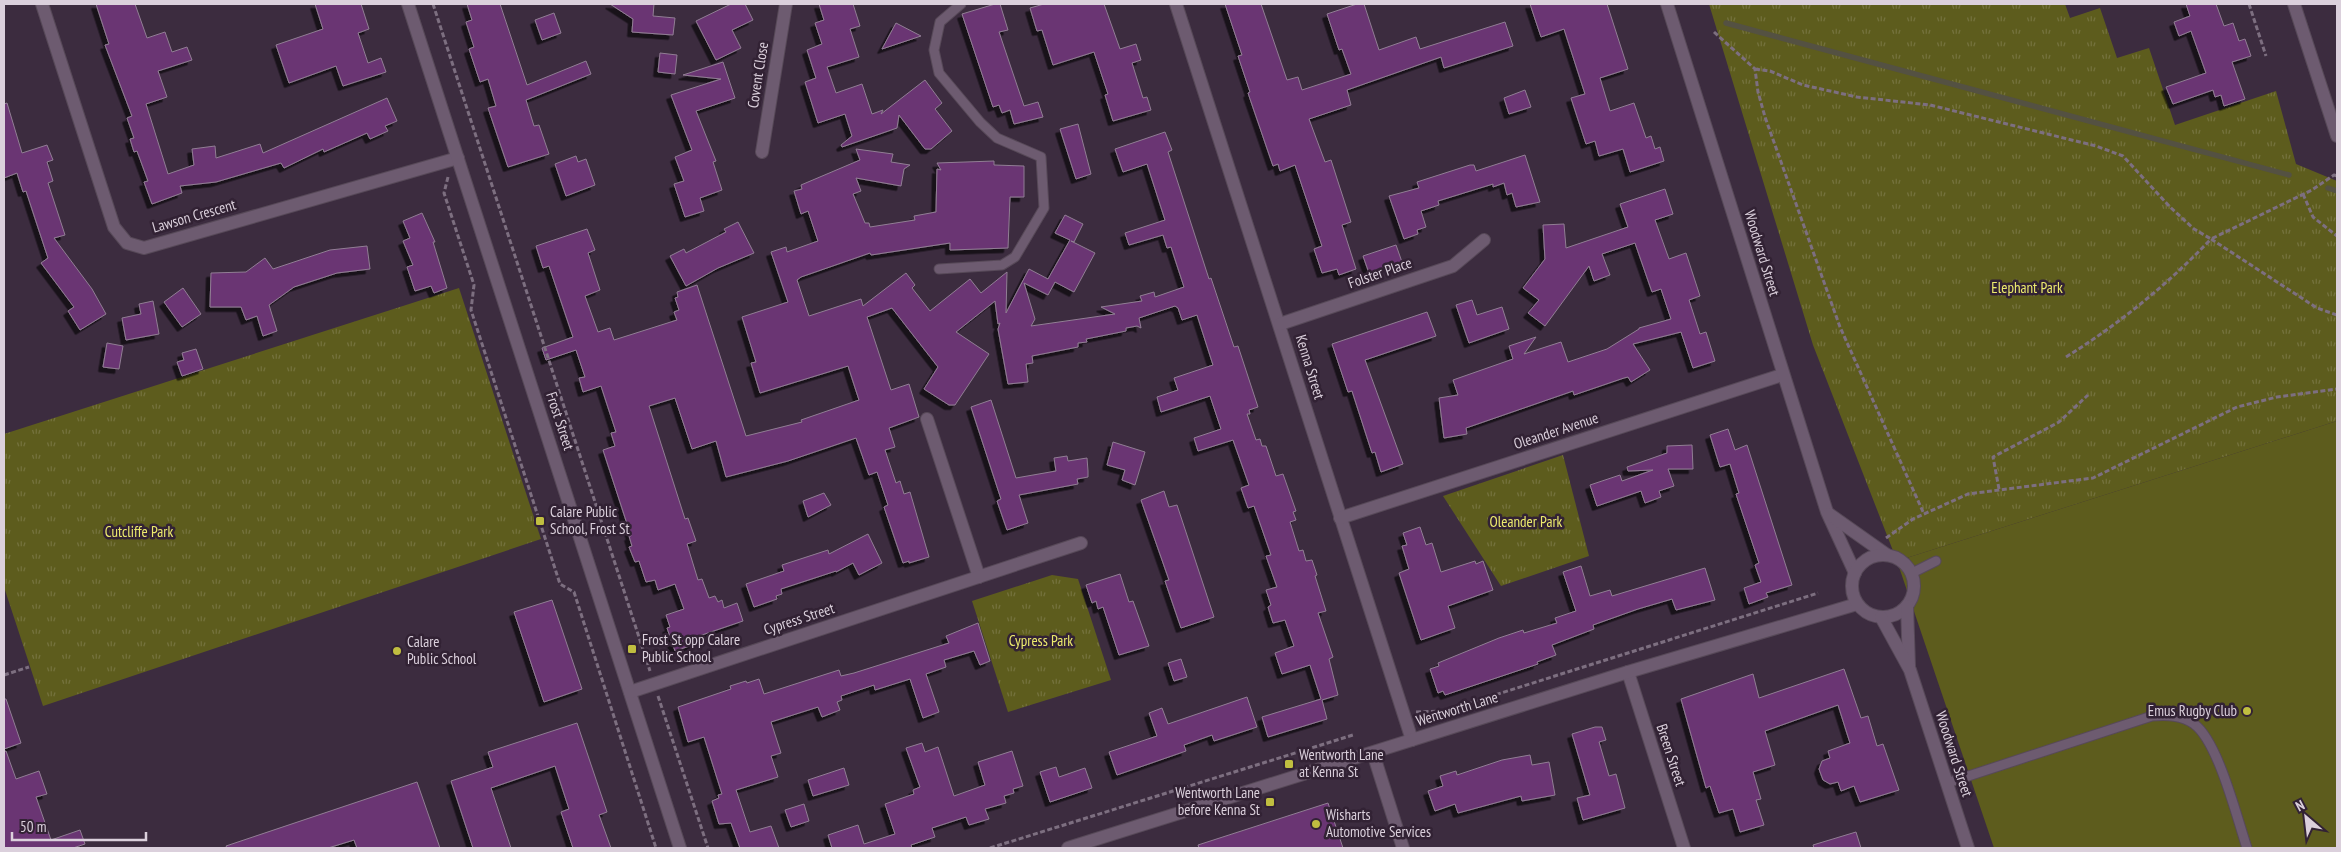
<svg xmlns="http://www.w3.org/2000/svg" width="2341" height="852" font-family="'PT Sans Narrow',sans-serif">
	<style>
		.park { fill: url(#park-tufts) }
		.garden { fill: #5d5c1d }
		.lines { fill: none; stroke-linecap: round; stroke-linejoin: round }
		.stream { stroke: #545142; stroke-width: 5.5 }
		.building { fill: #6a3473; stroke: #917e94; filter: url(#shadow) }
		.service-casing { stroke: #574958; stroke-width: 11 }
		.minor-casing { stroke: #574958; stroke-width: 14 }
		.tertiary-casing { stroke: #574958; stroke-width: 14 }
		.path { stroke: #7d6f80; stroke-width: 3; stroke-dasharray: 5 2.5; stroke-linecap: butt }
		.service { stroke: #6d5b70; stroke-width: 9 }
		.minor { stroke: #6d5b70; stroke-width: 12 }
		.tertiary { stroke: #6d5b70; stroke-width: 12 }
		.poi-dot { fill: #c0be40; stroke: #322234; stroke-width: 2 }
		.labels { text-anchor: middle; stroke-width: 5; stroke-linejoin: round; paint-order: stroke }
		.street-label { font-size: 15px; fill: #dbd0dc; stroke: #322234 }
		.park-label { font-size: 15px; fill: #edeb6d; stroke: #322234 }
		.poi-label { font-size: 15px; fill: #dbd0dc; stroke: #322234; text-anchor: start }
	</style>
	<defs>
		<pattern id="park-tufts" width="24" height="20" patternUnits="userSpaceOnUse" patternTransform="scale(1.25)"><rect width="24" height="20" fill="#5d5c1d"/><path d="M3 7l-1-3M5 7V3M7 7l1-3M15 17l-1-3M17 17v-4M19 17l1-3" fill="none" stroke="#74723d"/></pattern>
		<filter id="shadow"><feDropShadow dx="-4.5" dy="4.5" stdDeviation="0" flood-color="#0009"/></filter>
	</defs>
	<rect width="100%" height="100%" fill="#3c2c3f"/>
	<g class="park">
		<polygon points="1709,4 2065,4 2070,18 2100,8 2117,58 2149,48 2175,125 2276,91 2296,164 2337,181 2337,421 1897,561 1813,345"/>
		<polygon points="459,288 541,539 43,706 4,587 4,434"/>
		<polygon points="1563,455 1589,556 1501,586 1443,496"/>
		<polygon points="1052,575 1078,579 1111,680 1008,712 972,601"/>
	</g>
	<polygon class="garden" points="2337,421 2337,848 1994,848 1897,561"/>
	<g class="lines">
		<g class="stream">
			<polyline points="1726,23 2289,175"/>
			<polyline points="2328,188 2337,191"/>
		</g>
	</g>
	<g class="building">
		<polygon points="96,4 135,4 147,38 165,32 172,52 187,47 192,60 158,71 167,97 146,104 168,174 194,165 192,149 215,146 216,158 260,144 263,153 387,98 397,121 385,126 388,131 370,139 367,133 324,152 323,149 284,168 281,163 216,182 180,186 182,193 152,204 144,182 148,181 137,151 134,152 130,139 134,138 127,118 132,116 105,45 109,44"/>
		<polygon points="315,4 361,4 369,29 358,33 368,63 381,58 386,72 343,86 336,66 289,83 276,45 323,29"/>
		<polygon points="467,4 500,4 527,85 586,61 591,74 526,100 534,126 539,125 549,154 508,167 488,108 496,106 488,79 480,82 469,49 474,47 466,22 472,20"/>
		<polygon points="610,4 654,4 653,16 675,18 673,35 632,32 633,19"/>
		<polygon points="731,4 745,4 753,20 732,30 741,48 716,60 696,21"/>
		<polygon points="819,4 853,4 860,26 850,29 859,57 827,67 836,93 862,84 872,114 883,110 881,114 925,80 942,103 935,109 952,131 931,149 925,149 899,115 897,128 842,147 841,145 852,136 845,114 818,123 805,82 816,78 807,50 822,44 815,23 824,20"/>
		<polygon points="995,4 1000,4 1008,30 999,32 1024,106 1038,102 1043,117 1014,124 1010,110 1002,113 999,105 993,107 962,14"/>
		<polygon points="1044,4 1104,4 1120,49 1136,44 1141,60 1132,63 1143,98 1147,97 1151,110 1113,121 1105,95 1108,94 1094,52 1053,65 1042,30 1037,31 1030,8"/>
		<polygon points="1225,4 1261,4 1287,80 1298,77 1302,90 1351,74 1342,49 1339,50 1327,14 1357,4 1364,4 1379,50 1416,37 1420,49 1505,22 1513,46 1444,68 1441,57 1347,90 1351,105 1309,119 1325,162 1331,160 1351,222 1342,225 1356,269 1339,275 1337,269 1322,273 1314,249 1322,246 1295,165 1280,171 1278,164 1273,166 1248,93 1250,92 1238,56 1242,55"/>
		<polygon points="1530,4 1607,4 1628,69 1600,78 1610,111 1634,103 1646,138 1651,136 1655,149 1660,147 1664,161 1630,172 1623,149 1599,156 1595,141 1586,144 1571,98 1585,94 1564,29 1541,37"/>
		<polygon points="2186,4 2216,4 2224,26 2233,23 2239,41 2245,39 2251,56 2232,62 2245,99 2224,106 2221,95 2215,97 2213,90 2173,104 2166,87 2206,73 2191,31 2179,36 2174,22 2190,16"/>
		<polygon points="554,13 561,33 542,40 535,20"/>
		<polygon points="896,23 921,36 882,49"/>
		<polygon points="660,53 677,55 675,74 658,72"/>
		<polygon points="723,62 735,98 696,111 716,161 713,162 722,190 700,198 704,211 685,217 674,184 684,181 675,157 692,150 671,95 721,79 683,75"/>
		<polygon points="1525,90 1531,107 1509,114 1504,98"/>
		<polygon points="7,103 22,153 47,145 53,160 47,162 53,181 48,183 65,235 54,238 92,289 106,314 80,330 68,311 74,307 41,263 48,258 26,191 23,192 17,173 4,178 4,104"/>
		<polygon points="1078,124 1091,174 1076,179 1060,129"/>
		<polygon points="1165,132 1172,150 1168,152 1209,279 1211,278 1234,347 1238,346 1258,407 1249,410 1250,414 1247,414 1256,440 1260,439 1262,446 1266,446 1276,476 1283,474 1296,511 1293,512 1296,520 1290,522 1299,551 1303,550 1306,561 1312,560 1317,575 1315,576 1326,611 1318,613 1333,657 1329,659 1338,695 1322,700 1327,719 1268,737 1262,717 1321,699 1310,665 1282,674 1275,653 1294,646 1285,620 1273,623 1268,607 1271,605 1266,590 1277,587 1266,556 1271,555 1254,506 1248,508 1241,488 1249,485 1233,440 1198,451 1194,438 1221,429 1210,396 1161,412 1157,397 1178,390 1174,378 1213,365 1197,315 1182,320 1178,308 1175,306 1139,318 1141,328 1137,326 1126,328 1126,331 1086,339 1087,342 1078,343 1078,347 1032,356 1033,363 1026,364 1028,382 1008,384 998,329 1000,323 998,324 995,301 956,332 989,354 955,405 949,405 924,389 938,367 892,308 867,317 891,390 909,384 919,417 889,428 895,447 885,450 896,483 900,481 904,494 910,492 929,557 909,563 909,561 903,563 884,507 888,505 877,472 869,475 856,438 788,461 726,477 716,441 692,449 675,398 649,406 685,519 688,518 696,541 687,544 698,580 702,579 709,598 715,596 718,602 722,600 724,608 737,603 743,621 696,637 698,643 675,651 667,628 670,627 666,615 684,609 675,584 658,590 655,580 646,582 639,561 635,562 629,547 632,546 629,536 631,536 603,450 615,446 611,433 616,432 601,386 583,392 579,378 585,377 576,350 546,360 542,348 573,337 549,266 543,268 536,246 587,229 595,250 588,253 600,290 585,296 598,332 610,328 614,340 677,320 674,312 679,310 675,298 678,297 677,292 697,285 746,436 802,422 801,420 859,400 848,366 760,393 751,363 756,362 742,317 788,302 771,252 786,247 787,252 818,241 808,211 801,214 794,191 802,189 801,185 860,160 856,149 893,154 891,162 910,165 904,169 901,186 856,178 861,191 853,194 865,223 869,223 870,227 915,220 914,216 936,212 937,169 941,170 937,163 994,161 994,165 1024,166 1024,197 1010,197 1008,248 950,250 950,243 871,255 870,253 801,277 797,280 809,316 861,299 863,306 906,273 915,285 912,288 930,311 970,279 981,293 1007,272 1006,313 1029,269 1048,279 1070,240 1055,233 1065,215 1083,224 1074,242 1071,241 1095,253 1074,292 1055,282 1048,295 1024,283 1035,319 1031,326 1115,314 1101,307 1142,301 1140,296 1154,292 1155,297 1184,287 1171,247 1167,248 1163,235 1129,245 1125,233 1165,220 1147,164 1123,172 1115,149"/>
		<polygon points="1525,155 1540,202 1516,207 1512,193 1507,195 1504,183 1493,187 1493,184 1438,201 1439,205 1421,211 1426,227 1417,230 1418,234 1404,239 1389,196 1419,188 1417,182 1470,165 1474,165 1476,171"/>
		<polygon points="576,156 578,162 586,159 595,185 566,196 555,164"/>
		<polygon points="1665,189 1673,214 1655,220 1669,259 1686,253 1700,296 1689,300 1700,334 1706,332 1715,361 1693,368 1681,332 1633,344 1650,370 1631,382 1628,377 1624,378 1574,395 1573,391 1466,428 1467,434 1444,438 1439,398 1458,395 1453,380 1513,359 1509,346 1536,337 1524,354 1561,342 1568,362 1607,349 1639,329 1639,328 1671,319 1661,289 1652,292 1635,243 1602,254 1610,275 1594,281 1589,266 1545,326 1528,313 1539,300 1523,288 1545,259 1543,225 1564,224 1566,248 1628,227 1620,204"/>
		<polygon points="422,213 435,242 433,242 447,288 434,293 431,286 415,291 407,267 413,265 403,241 410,238 403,221"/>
		<polygon points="738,222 754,253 718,268 686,286 670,256 684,249 686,253 726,232 724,229"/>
		<polygon points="1396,245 1402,262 1369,273 1363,256"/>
		<polygon points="367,246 370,269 337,273 294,287 269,305 277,331 263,336 257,316 246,320 241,307 210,307 211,273 246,272 265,258 273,269 330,250"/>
		<polygon points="183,288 201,314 182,327 164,302"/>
		<polygon points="1472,300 1477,315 1502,307 1509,329 1469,343 1456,305"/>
		<polygon points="153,301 159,334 126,340 122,318 141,314 139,304"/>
		<polygon points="1427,312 1436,336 1365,360 1403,464 1381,472 1375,452 1372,453 1352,391 1348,392 1332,344"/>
		<polygon points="107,343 123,346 119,369 103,367"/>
		<polygon points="196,349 203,369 182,376 177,362 184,360 182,353"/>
		<polygon points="991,400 1016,478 1056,471 1054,458 1067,456 1068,461 1087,458 1088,471 1088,477 1077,479 1078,484 1019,495 1028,523 1007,530 997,501 1001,499 971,407"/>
		<polygon points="1728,429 1735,450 1747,445 1792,585 1766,593 1768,597 1749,604 1744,588 1761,582 1755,565 1759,563 1736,494 1739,493 1730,464 1720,467 1710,435"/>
		<polygon points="1113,442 1145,452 1135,485 1122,480 1125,470 1107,465"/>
		<polygon points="1692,445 1693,469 1668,469 1674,486 1659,491 1661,497 1645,503 1641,491 1597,506 1590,485 1620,475 1622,481 1653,470 1628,471 1627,467 1667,453 1667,446"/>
		<polygon points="1164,491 1169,507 1177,505 1214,617 1181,628 1165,581 1169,580 1141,500"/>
		<polygon points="824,493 831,505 808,517 803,501"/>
		<polygon points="1420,527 1426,545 1432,543 1441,572 1475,561 1476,564 1483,561 1493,590 1448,606 1455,628 1421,640 1399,573 1409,569 1402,546 1407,545 1403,533"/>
		<polygon points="868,534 882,563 859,575 853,563 836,572 836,571 781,589 782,594 776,596 777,599 754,607 746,584 784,571 782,565 828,550 829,554"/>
		<polygon points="1581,566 1590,596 1610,590 1612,596 1705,568 1715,600 1676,610 1672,599 1638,609 1593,625 1594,629 1552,645 1556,655 1537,662 1538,664 1445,695 1443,691 1438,693 1430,669 1439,666 1438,663 1499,638 1523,630 1524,633 1557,623 1555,618 1576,611 1563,572"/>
		<polygon points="1120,574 1129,602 1133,601 1149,646 1119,655 1103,607 1098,609 1096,601 1092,603 1086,585"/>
		<polygon points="552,600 582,689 544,702 514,612"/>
		<polygon points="978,623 990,661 980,665 974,651 944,660 946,667 926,674 939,712 923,718 910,679 875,690 874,685 841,696 842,700 837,702 840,710 822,717 818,707 771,722 781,753 771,756 778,777 736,790 750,832 771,826 779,848 740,848 731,823 719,824 712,801 719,798 718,795 722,794 704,737 688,742 678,707 731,689 730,686 746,681 747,683 759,679 764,694 839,670 841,676 854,673 949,643 946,636"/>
		<polygon points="1181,659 1187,677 1174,681 1168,663"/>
		<polygon points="1844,669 1861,718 1868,716 1877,746 1883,744 1899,790 1860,802 1854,786 1841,791 1838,782 1830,784 1823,780 1819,769 1822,761 1830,758 1828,751 1850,743 1838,705 1765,731 1775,765 1753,772 1761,799 1756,800 1764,825 1740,832 1733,809 1719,813 1710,786 1706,788 1681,699 1753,674 1759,698"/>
		<polygon points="1247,697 1257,727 1214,741 1212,735 1184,745 1186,751 1117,775 1109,752 1157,736 1149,713 1162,708 1168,724"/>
		<polygon points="4,699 6,699 21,743 4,749"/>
		<polygon points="577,723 607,812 599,815 611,848 573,848 561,812 569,809 555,766 491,788 511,848 473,848 451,781 493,767 488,752"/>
		<polygon points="1595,727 1602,727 1606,740 1599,742 1609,776 1616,774 1625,808 1583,820 1577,798 1590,795 1572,734"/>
		<polygon points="922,743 925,752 938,747 954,796 985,785 978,762 1012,751 1023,786 1013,789 1014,793 1004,796 1006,803 985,809 989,819 969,825 966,817 932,828 935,837 911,845 912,848 832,848 828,835 858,825 864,844 895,834 885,804 914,794 913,790 920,787 906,748"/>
		<polygon points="6,751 16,779 39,771 47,794 36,797 51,840 80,830 85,844 73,848 4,848 4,752"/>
		<polygon points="1530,755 1532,765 1549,762 1555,795 1522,801 1521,796 1458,813 1455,804 1435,811 1428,791 1443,786 1440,776 1456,771 1457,775 1502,760"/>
		<polygon points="1056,767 1059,777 1085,768 1092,788 1050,802 1040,772"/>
		<polygon points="844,768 849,785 813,796 808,780"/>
		<polygon points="417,782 440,848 357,848 354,840 328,848 227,848 226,846"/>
		<polygon points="1328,803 1343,848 1199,848 1198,845"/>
		<polygon points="804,804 809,821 791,827 785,810"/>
		<polygon points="1856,832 1861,848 1814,848 1813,845"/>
	</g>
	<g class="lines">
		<defs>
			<g id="service">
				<polyline points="939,269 1002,265 1015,257 1044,208 1041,157 997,138 980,122 939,73 934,50 940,22 961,4"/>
				<polyline points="1912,573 1936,561"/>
				<path d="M 1947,783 L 2152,716 C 2167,715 2182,715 2194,724 C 2218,741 2237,818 2247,848"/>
			</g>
			<g id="minor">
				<polyline points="42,4 114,227 127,243 144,248 458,158"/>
				<polyline points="408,4 680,848"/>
				<polyline points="1176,4 1412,740"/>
				<polyline points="2294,4 2337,136"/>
				<polyline points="762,152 786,4"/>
				<polyline points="1280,324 1453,266 1484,240"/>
				<polyline points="927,419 979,577"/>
				<polyline points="1340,518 1782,375"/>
				<polyline points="1628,672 1684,848"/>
				<polyline points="630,692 1081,543"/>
				<polyline points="1373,753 1403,848"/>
				<polyline points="1068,848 1628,672 1857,604"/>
			</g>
			<g id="tertiary">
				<polyline points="1667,4 1827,512 1855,573"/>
				<polyline points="1829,514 1887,555"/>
				<circle cx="1883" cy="586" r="31"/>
				<polyline points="1907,606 1909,666"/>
				<polyline points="1881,617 1910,670 1968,848"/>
			</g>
		</defs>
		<use href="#service" class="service-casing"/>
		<use href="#minor" class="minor-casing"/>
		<use href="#tertiary" class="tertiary-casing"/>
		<g class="path">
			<polyline points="433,4 650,671"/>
			<polyline points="2249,4 2266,56"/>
			<polyline points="1714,32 1755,69 1758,92 1765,117 1840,327 1924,514"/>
			<polyline points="1755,69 1770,71 1803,85 1857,97 1930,105 2096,146 2123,156 2170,207 2194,229 2211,239 2312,190 2334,175 2337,176"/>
			<polyline points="448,177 444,193 474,285 471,310 560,584 574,592 656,848"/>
			<polyline points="2303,194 2313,217 2337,236"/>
			<path d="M 2066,357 C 2119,324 2167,285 2211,239 L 2317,308 L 2337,315"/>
			<polyline points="1999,489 1993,457 2059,422 2088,395"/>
			<polyline points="1886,538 1913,519 1968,494 2093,478 2237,407 2277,397 2337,389"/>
			<polyline points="4,675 29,667"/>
			<polyline points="658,696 708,848"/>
			<polyline points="1416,712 1444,711 1818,593"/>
			<polyline points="990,848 1353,735"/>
		</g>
		<use href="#service" class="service"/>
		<use href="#minor" class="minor"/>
		<use href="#tertiary" class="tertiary"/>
	</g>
	<g class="poi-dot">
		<rect x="535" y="516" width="10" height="10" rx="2.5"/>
		<rect x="627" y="644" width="10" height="10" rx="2.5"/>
		<circle cx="397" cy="651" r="5"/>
		<circle cx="2247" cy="711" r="5"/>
		<rect x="1284" y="759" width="10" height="10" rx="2.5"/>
		<rect x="1265" y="797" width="10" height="10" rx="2.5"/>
		<circle cx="1316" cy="824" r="5"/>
	</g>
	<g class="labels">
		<g class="street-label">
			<text transform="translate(758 75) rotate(-81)" y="5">Covent Close</text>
			<text transform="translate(194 216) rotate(-16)" y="5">Lawson Crescent</text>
			<text transform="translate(1762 253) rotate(73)" y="5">Woodward Street</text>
			<text transform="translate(1380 273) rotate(-19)" y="5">Folster Place</text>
			<text transform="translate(1310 367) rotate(73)" y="5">Kenna Street</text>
			<text transform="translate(560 421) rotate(72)" y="5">Frost Street</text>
			<text transform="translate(1556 431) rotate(-18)" y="5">Oleander Avenue</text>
			<text transform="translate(799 619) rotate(-18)" y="5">Cypress Street</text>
			<text transform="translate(1457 709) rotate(-17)" y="5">Wentworth Lane</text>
			<text transform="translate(1954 754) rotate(72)" y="5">Woodward Street</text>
			<text transform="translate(1671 755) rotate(72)" y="5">Breen Street</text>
		</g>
		<g class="park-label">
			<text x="2027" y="293">Elephant Park</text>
			<text x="1526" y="527">Oleander Park</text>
			<text x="139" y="537">Cutcliffe Park</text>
			<text x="1041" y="646">Cypress Park</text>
		</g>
		<g class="poi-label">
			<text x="550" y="517">Calare Public<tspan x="550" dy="17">School, Frost St</tspan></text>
			<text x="642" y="645">Frost St opp Calare<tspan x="642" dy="17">Public School</tspan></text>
			<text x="407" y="647">Calare<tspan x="407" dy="17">Public School</tspan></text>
			<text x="2237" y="716" text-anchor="end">Emus Rugby Club</text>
			<text x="1299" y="760">Wentworth Lane<tspan x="1299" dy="17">at Kenna St</tspan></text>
			<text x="1260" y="798" text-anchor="end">Wentworth Lane<tspan x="1260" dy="17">before Kenna St</tspan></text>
			<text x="1326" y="820">Wisharts<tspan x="1326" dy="17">Automotive Services</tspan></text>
		</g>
	</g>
	<rect width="2341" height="852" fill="none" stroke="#dbd0dc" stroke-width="10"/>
	<g transform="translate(2306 817) rotate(332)" stroke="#322234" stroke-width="4" paint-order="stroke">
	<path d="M0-4L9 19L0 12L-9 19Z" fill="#dbd0dc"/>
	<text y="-8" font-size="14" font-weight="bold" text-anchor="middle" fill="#dbd0dc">N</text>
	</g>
	<path d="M12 832v8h134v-8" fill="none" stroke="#dbd0dc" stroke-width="2.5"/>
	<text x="20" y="832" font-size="15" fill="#dbd0dc" stroke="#322234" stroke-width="4" paint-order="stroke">50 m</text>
</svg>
